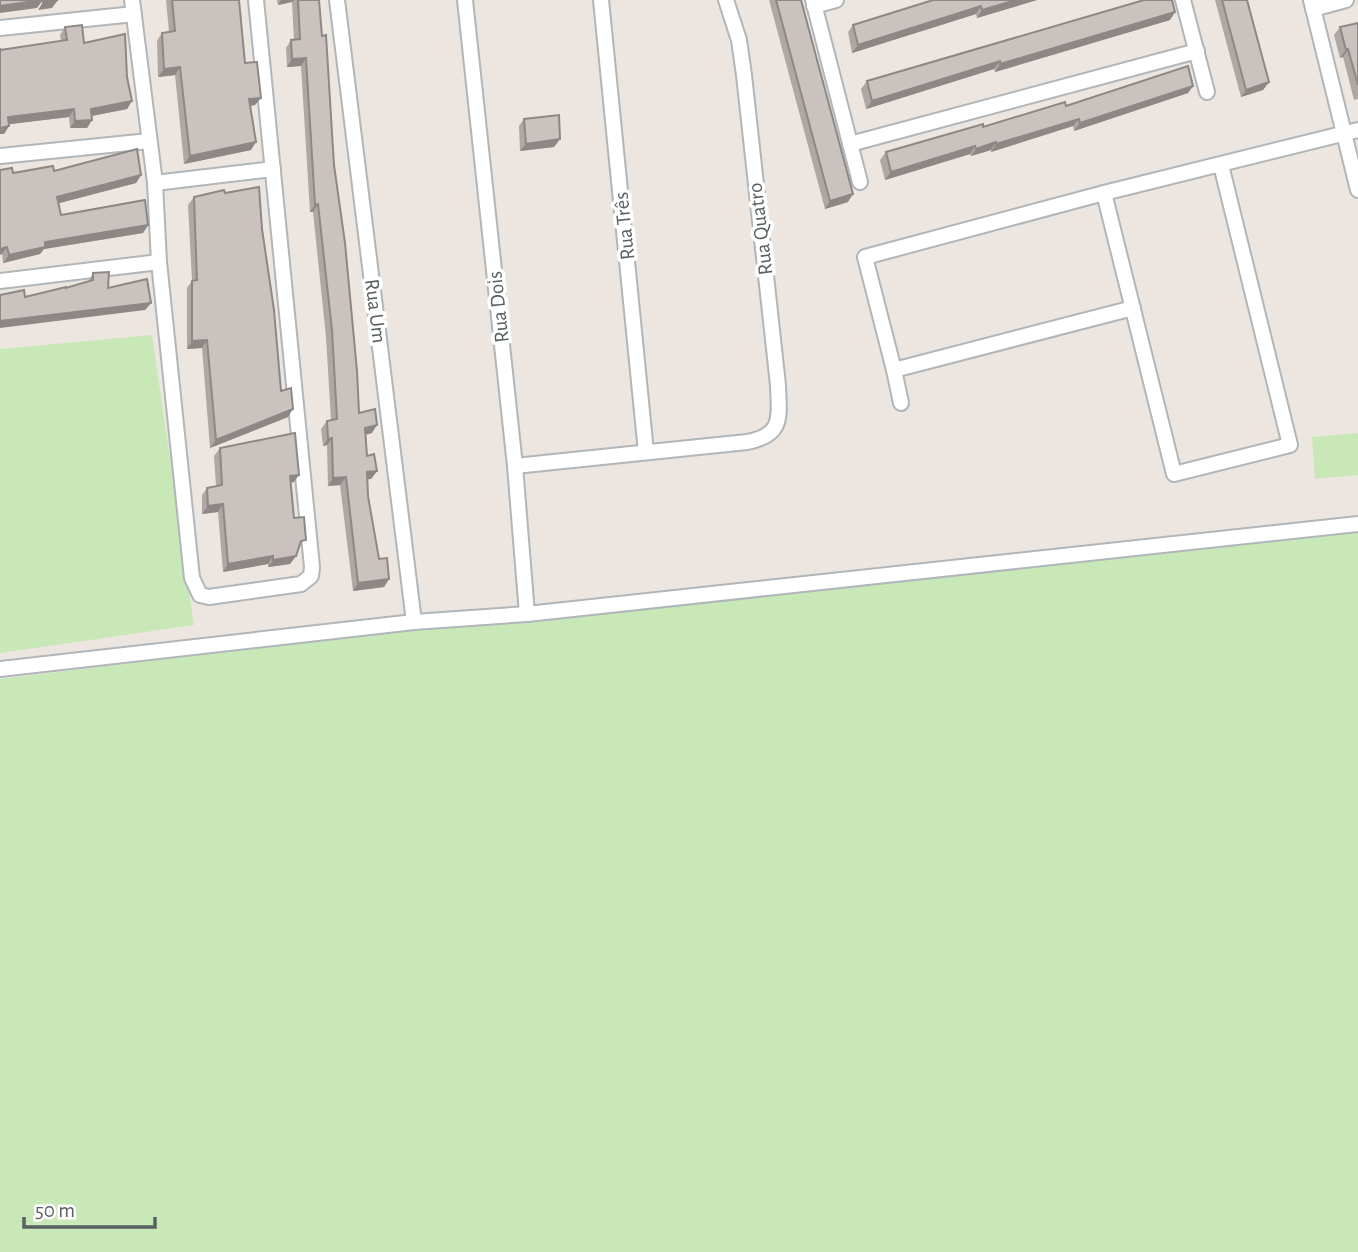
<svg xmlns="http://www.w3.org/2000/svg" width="1358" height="1252" font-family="'Alegreya Sans',sans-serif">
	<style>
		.green { fill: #c8e8b8 }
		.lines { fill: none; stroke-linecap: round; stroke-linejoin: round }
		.minor-casing { stroke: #b0b6b9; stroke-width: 18 }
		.minor { stroke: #fff; stroke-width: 14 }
		.wall { fill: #aea7a3 }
		.shaded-wall { fill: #8d8885 }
		.building { fill: #cac2be; stroke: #8d8885; stroke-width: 2 }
		.labels { text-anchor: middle; stroke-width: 7; stroke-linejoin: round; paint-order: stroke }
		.street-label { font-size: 21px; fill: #586062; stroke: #fff }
	</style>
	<rect width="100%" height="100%" fill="#ede5df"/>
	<g class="green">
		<polygon points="152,335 194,625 0,653 0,349"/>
		<polygon points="1358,433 1358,475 1315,479 1312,437"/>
		<polygon points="1358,528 1358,1252 0,1252 0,679 417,628"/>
	</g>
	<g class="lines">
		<defs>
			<g id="minor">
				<polyline points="132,0 155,183 159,262 192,578 200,595 209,597 301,584 311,576 312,567 256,0"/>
				<polyline points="337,0 414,622"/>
				<polyline points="465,0 515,466 527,614"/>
				<polyline points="601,0 646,452"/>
				<polyline points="813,0 860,182"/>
				<polyline points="1183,0 1207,92"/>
				<polyline points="1311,0 1358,190"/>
				<polyline points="814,6 836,0"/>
				<polyline points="1313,9 1346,0"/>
				<polyline points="0,28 134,14"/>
				<polyline points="850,144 1197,51"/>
				<polyline points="0,156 149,141"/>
				<polyline points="155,183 273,169"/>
				<polyline points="1104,193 1174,474 1290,445 1221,165"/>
				<polyline points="0,281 159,262"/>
				<polyline points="1133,308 894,370 865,257 1104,193 1358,130"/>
				<polyline points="894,370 901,403"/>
				<path d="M 515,466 L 747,442 C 784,435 779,417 778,385 L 744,75 L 739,40 L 726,0"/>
				<polyline points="0,669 414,622 527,614 1358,524"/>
			</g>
		</defs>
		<use href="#minor" class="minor-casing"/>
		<use href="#minor" class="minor"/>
	</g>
	<g class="wall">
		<polygon points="166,0 239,0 245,63 261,98 255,105 250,106 251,150 184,164 175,75 158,77 157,41 162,33 169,32"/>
		<polygon points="277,0 319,0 334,165 359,413 372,433 365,435 367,456 377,471 371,479 368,479 368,496 379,559 389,579 384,587 353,591 340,485 328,486 327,445 323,446 321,429 327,421 331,420 326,337 313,212 310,212 301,66 287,67 286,48 291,40 294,40 292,2 278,5"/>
		<polygon points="769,0 801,0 848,202 825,209"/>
		<polygon points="933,0 1037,0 977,18 976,14 852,53 848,32 853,25"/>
		<polygon points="1215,0 1247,0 1269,82 1263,90 1241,97"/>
		<polygon points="1175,12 1170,20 995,72 994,69 866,109 861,89 867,81"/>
		<polygon points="1358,23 1358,99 1354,100 1343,57 1340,58 1334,35 1340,27"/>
		<polygon points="65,27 127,77 132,101 127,109 92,116 92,120 87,128 70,128 69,117 9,124 9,126 4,134 0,134 0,48 0,50 61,41 60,35"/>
		<polygon points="1193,86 1188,93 1074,131 1073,126 991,152 991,150 971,156 970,154 885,180 880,160 886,152 1066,106"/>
		<polygon points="524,119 560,139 554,147 520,151 519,126"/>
		<polygon points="54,171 141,175 136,183 59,203 61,215 148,225 143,233 44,249 40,254 3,263 2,254 13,173"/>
		<polygon points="225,193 262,229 281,391 288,417 210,448 202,348 187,349 187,288 192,281 188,205 194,197"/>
		<polygon points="93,273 108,288 151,303 145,310 25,297 66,288 88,282"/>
		<polygon points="220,448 294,482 290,483 294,518 300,547 299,548 296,556 290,564 268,567 268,564 223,572 218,512 202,514 202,495 207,488 216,486 214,456"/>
	</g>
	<g class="shaded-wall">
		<polygon points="43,0 37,8 0,13 0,6"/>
		<polygon points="58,0 52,8 38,10 43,2"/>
		<polygon points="281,0 294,0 292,2 278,5"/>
		<polygon points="1016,0 1037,0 977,18 982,10"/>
		<polygon points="981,6 976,14 852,53 858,45"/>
		<polygon points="1175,12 1170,20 995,72 1000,64"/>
		<polygon points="1348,49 1343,57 1340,58 1346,50"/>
		<polygon points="306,58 301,66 287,67 292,59"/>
		<polygon points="1000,61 994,69 866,109 872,101"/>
		<polygon points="180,67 175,75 158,77 164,69"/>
		<polygon points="1269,82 1263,90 1241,97 1246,90"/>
		<polygon points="1193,86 1188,93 1074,131 1080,123"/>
		<polygon points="261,98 255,105 244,107 249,99"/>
		<polygon points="132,101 127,109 86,117 91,109"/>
		<polygon points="74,109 69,117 3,125 8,117"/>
		<polygon points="1079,119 1073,126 991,152 996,144"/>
		<polygon points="92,120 87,128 70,128 75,121"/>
		<polygon points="9,126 4,134 0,134 0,128"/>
		<polygon points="560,139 554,147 520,151 526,144"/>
		<polygon points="256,142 251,150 184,164 190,156"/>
		<polygon points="996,142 991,150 971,156 976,149"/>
		<polygon points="975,146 970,154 885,180 891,172"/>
		<polygon points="141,175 136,183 52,205 57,197"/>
		<polygon points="853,194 848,202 825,209 830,201"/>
		<polygon points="318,204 313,212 310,212 315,205"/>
		<polygon points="148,225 143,233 44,249 40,254 3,263 9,255 45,242"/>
		<polygon points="7,247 2,254 0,255 0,249"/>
		<polygon points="151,303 145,310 0,328 0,321"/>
		<polygon points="207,340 202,348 187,349 192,341"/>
		<polygon points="293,409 288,417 210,448 216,440"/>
		<polygon points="377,425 372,433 359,436 365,428"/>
		<polygon points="332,438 327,445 323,446 328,439"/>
		<polygon points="377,471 371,479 362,480 367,472"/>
		<polygon points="299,475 294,482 284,484 290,476"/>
		<polygon points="346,477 340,485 328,486 333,478"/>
		<polygon points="223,504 218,512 202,514 208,506"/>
		<polygon points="273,556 268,564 223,572 228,564"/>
		<polygon points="296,556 290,564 268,567 273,560"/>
		<polygon points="389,579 384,587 353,591 358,583"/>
	</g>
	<g class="building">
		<polygon points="0,0 42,0 0,6"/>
		<polygon points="43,0 58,0 43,2"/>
		<polygon points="172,0 239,0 245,63 257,62 261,98 249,99 256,142 190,156 180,67 164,69 162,33 175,31"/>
		<polygon points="298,0 319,0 322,36 326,35 334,165 345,243 357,371 359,413 375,409 377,425 365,428 367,456 374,454 377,471 367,472 368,496 379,559 387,558 389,579 358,583 346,477 333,478 332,438 328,439 327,421 337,419 332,330 318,204 315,205 306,58 292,59 291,40 300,39"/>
		<polygon points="776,0 801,0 853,194 830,201"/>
		<polygon points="933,0 1016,0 982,10 981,6 858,45 853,25"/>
		<polygon points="1144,0 1172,0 1175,12 1000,64 1000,61 872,101 867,81"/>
		<polygon points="1222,0 1247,0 1269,82 1246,90"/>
		<polygon points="1358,23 1358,85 1348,49 1346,50 1340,27"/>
		<polygon points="82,25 84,43 125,34 127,77 132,101 91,109 92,120 75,121 74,109 8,117 9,126 0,128 0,48 0,50 67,40 65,27"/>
		<polygon points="1188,66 1193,86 1080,123 1079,119 996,144 996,142 976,149 975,146 891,172 886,152 983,124 983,127 1065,102 1066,106"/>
		<polygon points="559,115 560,139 526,144 524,119"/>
		<polygon points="137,149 141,175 57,197 61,215 145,200 148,225 45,242 45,247 9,255 7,247 0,249 0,170 12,168 13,173 53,166 54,171"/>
		<polygon points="259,187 262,229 274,310 281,391 291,388 293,409 216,440 207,340 192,341 192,281 197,280 194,197 224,190 225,193"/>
		<polygon points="109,272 108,288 147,279 151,303 0,321 0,295 24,290 25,297 66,287 66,288 93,280 93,273"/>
		<polygon points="295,433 299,475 290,476 294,518 304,517 306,540 301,541 296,556 273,560 273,556 228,564 223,504 208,506 207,488 222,485 220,448"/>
	</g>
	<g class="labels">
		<g class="street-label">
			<text transform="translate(624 226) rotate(-96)" y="7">Rua Três</text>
			<text transform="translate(760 229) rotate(-97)" y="7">Rua Quatro</text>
			<text transform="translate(498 307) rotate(-96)" y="7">Rua Dois</text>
			<text transform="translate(376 311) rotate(83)" y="7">Rua Um</text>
		</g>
	</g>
	<path d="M24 1217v10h131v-10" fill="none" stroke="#586062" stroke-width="3.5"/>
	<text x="35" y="1217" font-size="21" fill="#586062" stroke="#ffffff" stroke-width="5" paint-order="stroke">50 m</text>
</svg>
